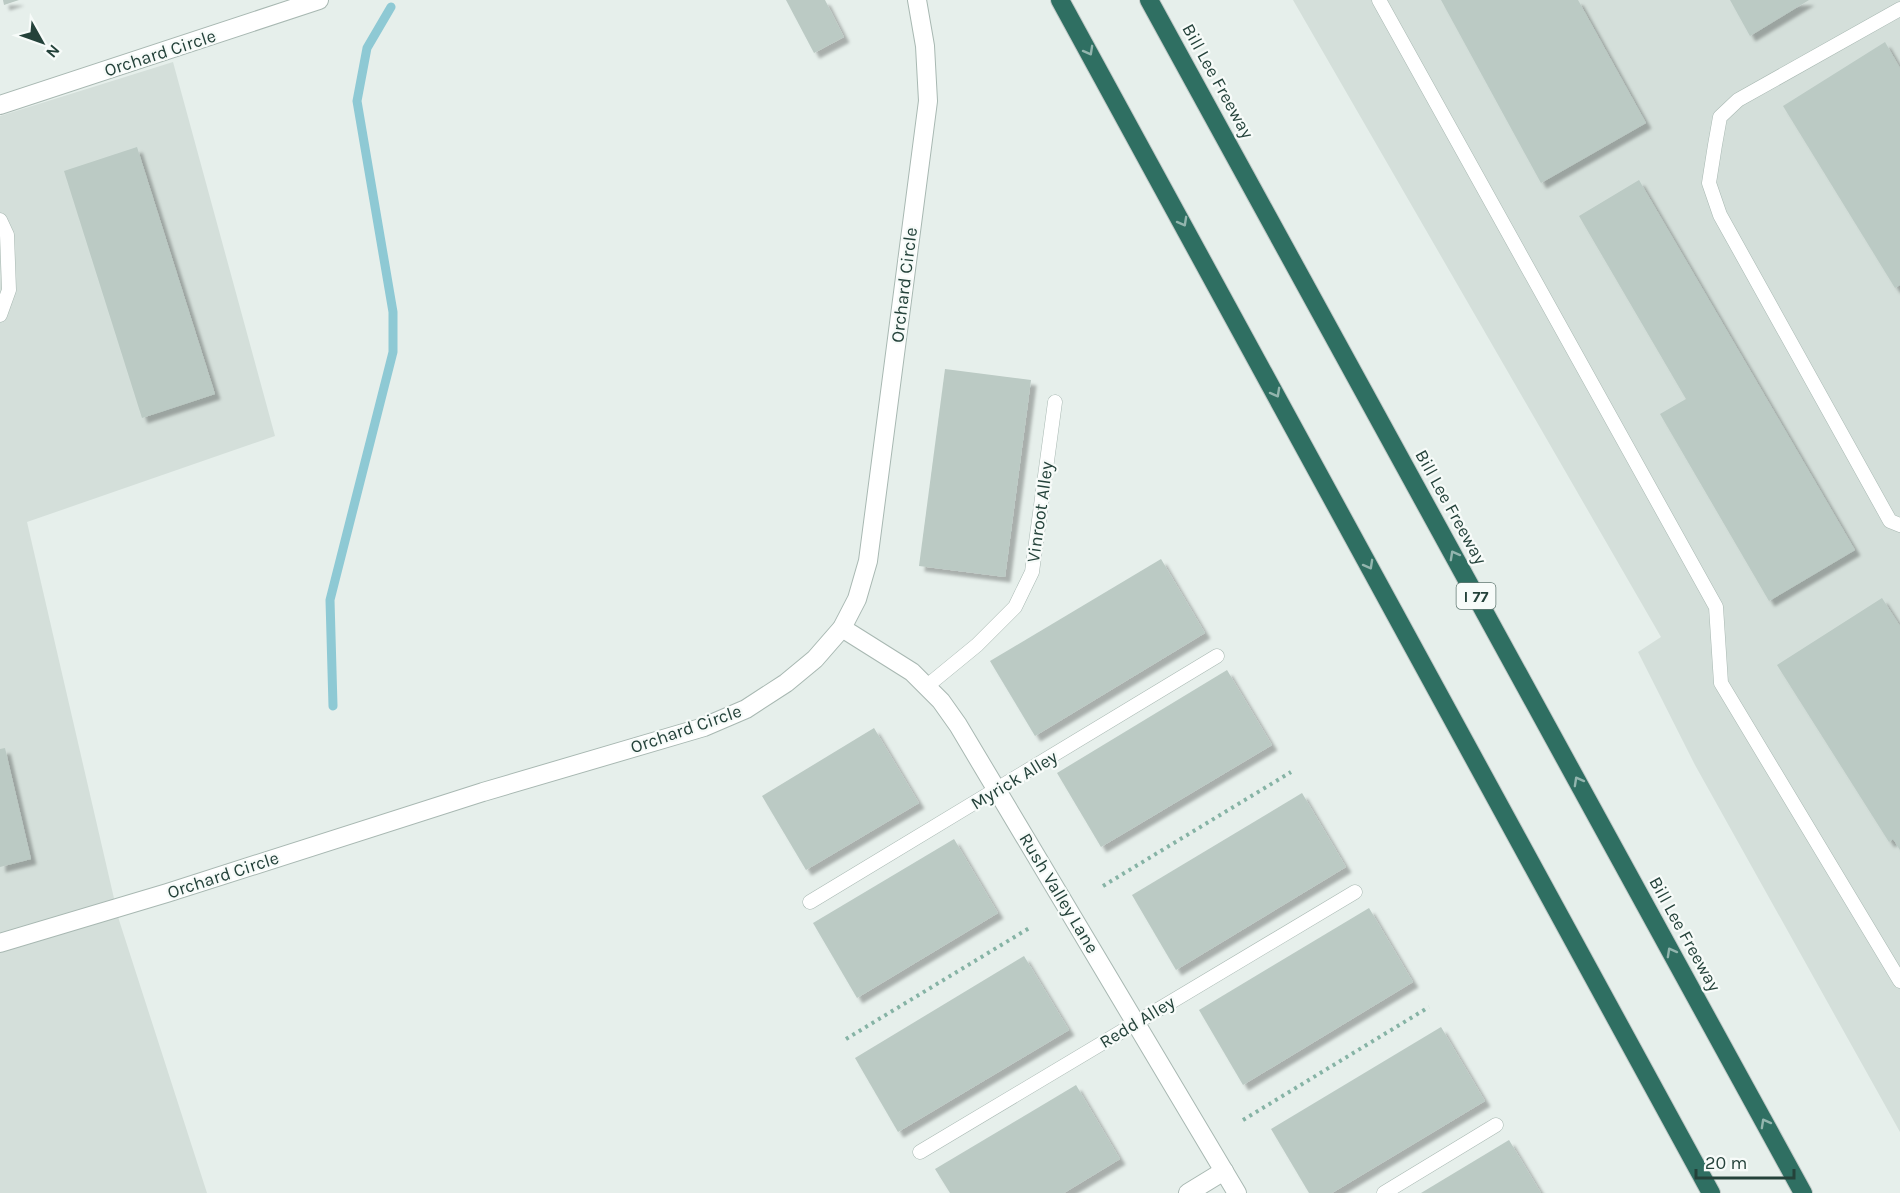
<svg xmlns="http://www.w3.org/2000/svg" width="1900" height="1193" font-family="Karla,sans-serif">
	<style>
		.built { fill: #d4dfda }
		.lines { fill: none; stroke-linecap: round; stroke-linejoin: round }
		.stream { stroke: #8ec9d4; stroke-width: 9 }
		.building { fill: #bbcac4; filter: url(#shadow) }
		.lane-casing { stroke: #a8b8b2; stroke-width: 15 }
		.street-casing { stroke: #a8b8b2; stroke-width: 20 }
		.highway-casing { stroke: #c2cac8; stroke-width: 20 }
		.path { stroke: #86b3a5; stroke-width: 4; stroke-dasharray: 3 4.5; stroke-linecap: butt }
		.lane { stroke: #fff; stroke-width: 14 }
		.street { stroke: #fff; stroke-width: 18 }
		.highway { stroke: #2f6f62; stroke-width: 18 }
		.oneway { stroke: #93b5ae }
		.labels { text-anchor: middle; stroke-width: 4.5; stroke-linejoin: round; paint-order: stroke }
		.shield { fill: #f7fbf9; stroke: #637a73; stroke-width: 1.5 }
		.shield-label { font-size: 16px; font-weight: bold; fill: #24423a }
		.street-label { font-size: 18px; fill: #24423a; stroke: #f7fbf9 }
	</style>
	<defs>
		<filter id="shadow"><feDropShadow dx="5.5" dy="5.5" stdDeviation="1.5" flood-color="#0004"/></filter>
	</defs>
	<rect width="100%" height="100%" fill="#e6efeb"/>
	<g class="built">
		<polygon points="1293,0 1900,0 1900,1132 1695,765 1638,652 1661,637"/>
		<polygon points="173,62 275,436 27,522 119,920 207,1193 0,1193 0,116"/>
	</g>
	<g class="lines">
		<polyline class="stream" points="333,706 330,600 393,352 393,312 357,101 367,48 391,7"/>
	</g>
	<g class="building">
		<polygon points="3,0 19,0 4,5"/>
		<polygon points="786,0 825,0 844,37 814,53"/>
		<polygon points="1441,0 1578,0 1646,123 1541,183"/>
		<polygon points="1730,0 1809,0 1750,36"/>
		<polygon points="1885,42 1900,68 1900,285 1895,288 1783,106"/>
		<polygon points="137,147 215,394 142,418 64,171"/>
		<polygon points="1639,180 1855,550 1769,601 1660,414 1686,399 1579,216"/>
		<polygon points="945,369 1031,380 1005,577 919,566"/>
		<polygon points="1161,559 1205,633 1035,736 990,661"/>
		<polygon points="1882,598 1900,626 1900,850 1893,839 1889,842 1777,665"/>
		<polygon points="1227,670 1272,745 1101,847 1057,773"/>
		<polygon points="874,728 919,803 806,870 762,796"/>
		<polygon points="5,748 31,859 0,867 0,749"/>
		<polygon points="1302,793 1346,867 1176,970 1132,895"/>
		<polygon points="954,839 998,913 857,998 813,923"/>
		<polygon points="1369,908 1413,982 1243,1085 1199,1010"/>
		<polygon points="1024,956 1069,1030 898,1132 855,1058"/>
		<polygon points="1441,1027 1485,1101 1332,1193 1309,1193 1271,1129"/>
		<polygon points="1076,1085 1120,1159 1064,1193 950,1193 935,1169"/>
		<polygon points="1509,1140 1541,1193 1421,1193"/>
	</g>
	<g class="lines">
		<defs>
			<g id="lane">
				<polyline points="1379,0 1716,607 1721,683 1900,981"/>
				<polyline points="1900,9 1738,100 1720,117 1715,145 1709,183 1720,215 1890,521 1900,525"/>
				<polyline points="0,220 7,235 9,290 0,315"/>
				<polyline points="927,686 977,645 1015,607 1032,572 1055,402"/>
				<polyline points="810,902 1217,656"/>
				<polyline points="920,1152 1355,892"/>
				<polyline points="1384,1193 1496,1125"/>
			</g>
			<g id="street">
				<polyline points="0,105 319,0"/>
				<polyline points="842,628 912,672 941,701 958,725 1237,1193"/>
				<polyline points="0,943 167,893 483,792 704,727 746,709 786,683 815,659 842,628 857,599 868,561 928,101 925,46 917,0"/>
				<polyline points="1188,1193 1224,1171"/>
			</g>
			<g id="highway">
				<polyline points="1060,0 1711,1193"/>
				<polyline points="1149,0 1803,1193"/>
			</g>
		</defs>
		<use href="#lane" class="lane-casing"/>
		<use href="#street" class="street-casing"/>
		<use href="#highway" class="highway-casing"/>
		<g class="path">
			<polyline points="1103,886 1291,772"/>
			<polyline points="846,1039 1031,927"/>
			<polyline points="1243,1120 1429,1007"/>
		</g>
		<use href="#lane" class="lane"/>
		<use href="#street" class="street"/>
		<use href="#highway" class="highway"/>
	</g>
	<defs><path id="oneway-chevron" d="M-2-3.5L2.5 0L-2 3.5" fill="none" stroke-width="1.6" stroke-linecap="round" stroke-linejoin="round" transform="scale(1.5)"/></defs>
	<g class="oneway">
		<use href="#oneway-chevron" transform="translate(1089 51) rotate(61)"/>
		<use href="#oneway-chevron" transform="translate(1183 222) rotate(61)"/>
		<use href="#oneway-chevron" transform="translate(1276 393) rotate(61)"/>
		<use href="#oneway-chevron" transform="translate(1454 555) rotate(-119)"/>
		<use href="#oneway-chevron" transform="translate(1369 565) rotate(61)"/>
		<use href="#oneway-chevron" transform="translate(1578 781) rotate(-119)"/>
		<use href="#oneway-chevron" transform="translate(1671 952) rotate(-119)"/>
		<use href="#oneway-chevron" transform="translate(1765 1123) rotate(-119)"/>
	</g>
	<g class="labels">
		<rect class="shield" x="1456.5" y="583" width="39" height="26" rx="4.5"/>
		<g class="shield-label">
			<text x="1476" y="602">I 77</text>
		</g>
		<g class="street-label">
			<text transform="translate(160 53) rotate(-18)" y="6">Orchard Circle</text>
			<text transform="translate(1218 81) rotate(61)" y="6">Bill Lee Freeway</text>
			<text transform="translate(904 285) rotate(-83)" y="6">Orchard Circle</text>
			<text transform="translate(1451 507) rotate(61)" y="6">Bill Lee Freeway</text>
			<text transform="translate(1040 512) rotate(-82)" y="6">Vinroot Alley</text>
			<text transform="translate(686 729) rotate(-19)" y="6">Orchard Circle</text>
			<text transform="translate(1014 780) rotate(-31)" y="6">Myrick Alley</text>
			<text transform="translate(223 875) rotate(-18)" y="6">Orchard Circle</text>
			<text transform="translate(1059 893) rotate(59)" y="6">Rush Valley Lane</text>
			<text transform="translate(1685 934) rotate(61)" y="6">Bill Lee Freeway</text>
			<text transform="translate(1137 1022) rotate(-31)" y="6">Redd Alley</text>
		</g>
	</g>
	<g transform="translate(42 42) rotate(130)" stroke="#f7fbf9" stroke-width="4.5" paint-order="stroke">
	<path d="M0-4.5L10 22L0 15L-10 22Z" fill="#24423a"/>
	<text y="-9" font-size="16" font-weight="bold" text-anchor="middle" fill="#24423a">N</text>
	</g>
	<path d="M1696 1169v9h98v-9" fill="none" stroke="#24423a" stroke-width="3"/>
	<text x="1705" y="1169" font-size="18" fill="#24423a" stroke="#f7fbf9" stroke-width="4.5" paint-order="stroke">20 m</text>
</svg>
